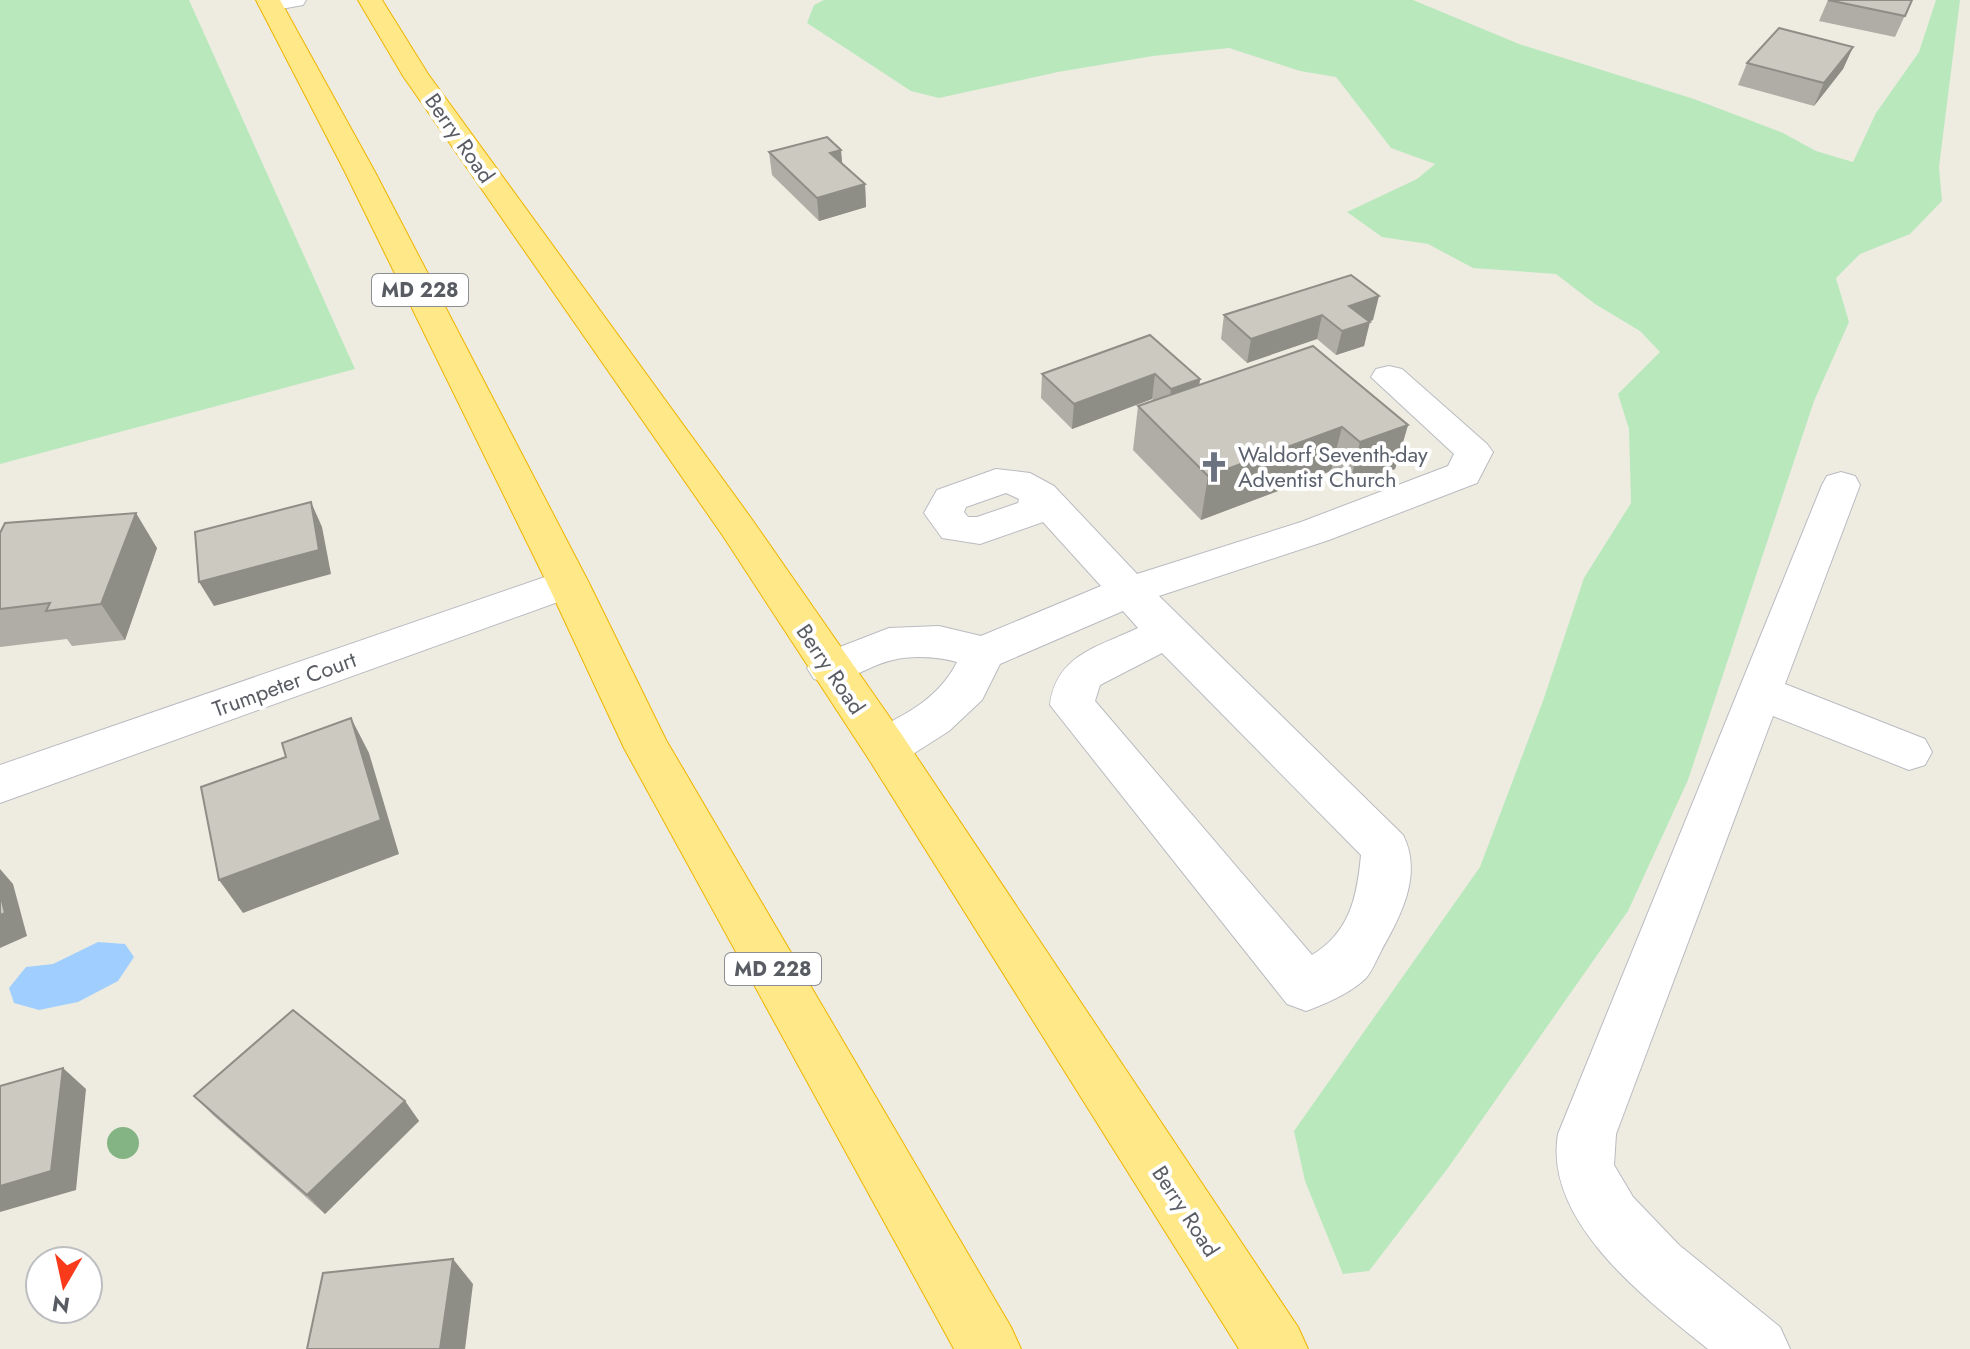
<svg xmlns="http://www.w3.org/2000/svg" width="1970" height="1349" font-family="Jost,sans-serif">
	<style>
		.green { fill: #bae8bd }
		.water { fill: #a0cfff }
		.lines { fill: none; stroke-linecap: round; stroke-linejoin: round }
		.minor-casing { stroke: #b9bbc1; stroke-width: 2 }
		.highway-casing { stroke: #efb400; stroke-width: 2 }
		.minor { fill: #fff; fill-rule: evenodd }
		.highway { fill: #ffe887; fill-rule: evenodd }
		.tree { fill: #84b484 }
		.wall { fill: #afada5 }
		.shaded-wall { fill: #8e8d86 }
		.building { fill: #cbc9c0; stroke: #8e8d86; stroke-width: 2 }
		.labels { text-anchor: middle; stroke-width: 8; stroke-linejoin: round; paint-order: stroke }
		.shield { fill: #fff; stroke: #8b8e92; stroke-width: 2 }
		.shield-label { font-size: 20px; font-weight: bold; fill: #595d63 }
		.street-label { font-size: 22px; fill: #595d63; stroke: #fff }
		.worship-label { font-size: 22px; fill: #5b616d; stroke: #fff; text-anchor: start }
	</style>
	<rect width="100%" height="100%" fill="#eeece1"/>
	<g class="green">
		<polygon points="0,0 189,0 355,369 0,464"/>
		<polygon points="824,0 1413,0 1519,44 1694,99 1783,133 1816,151 1853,162 1876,113 1919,52 1936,0 1960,0 1939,167 1942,201 1910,234 1860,254 1836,278 1849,322 1814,401 1688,780 1628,911 1448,1168 1369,1271 1343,1274 1305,1181 1294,1131 1480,867 1543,701 1584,578 1631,503 1629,429 1618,394 1660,352 1640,331 1595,304 1556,274 1473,268 1428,244 1382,237 1347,212 1417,179 1435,164 1391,148 1336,77 1300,71 1229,48 1153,56 1058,72 939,98 911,91 807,23 814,5"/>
	</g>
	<polygon class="water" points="98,942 125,944 134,957 118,981 78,1002 39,1010 14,1003 9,988 26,967 53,964"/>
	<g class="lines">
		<defs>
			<g id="minor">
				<polygon points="260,0 306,0 303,5 270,11 261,9 258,4"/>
				<path d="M 1389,366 L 1402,369 L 1487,444 L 1493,452 L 1477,483 L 1329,540 L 1159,596 L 1403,835 C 1423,874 1401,916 1381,951 C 1377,959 1372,971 1366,978 C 1351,993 1325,1004 1306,1011 L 1287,1004 L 1050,705 C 1056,655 1098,647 1138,628 L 1123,611 L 1000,664 L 982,700 L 949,731 L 902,761 L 886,766 L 870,761 L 863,748 C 873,728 895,721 913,709 C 931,698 948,681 957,662 C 938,657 913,655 893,660 C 864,666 843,689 814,679 L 807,668 L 814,657 L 889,628 L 939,626 L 981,636 L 1101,586 L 1043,522 L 980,544 L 942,538 L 924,513 L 937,490 L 996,469 L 1030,473 L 1054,486 L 1137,574 L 1301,522 L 1448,466 L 1454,454 L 1371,377 L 1376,369 ZM 1006,493 L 1019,499 L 1018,503 L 977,517 L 968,517 L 964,512 L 966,507 ZM 1162,653 L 1361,855 C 1357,897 1350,932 1312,955 L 1095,701 L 1100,685 Z"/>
				<path d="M 1841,472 L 1855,476 L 1860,485 L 1785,684 L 1925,739 L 1932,752 L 1925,765 L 1909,770 L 1773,716 L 1616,1134 L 1614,1165 L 1633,1197 L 1679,1245 L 1780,1327 L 1790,1349 L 1708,1349 C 1647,1300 1543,1222 1558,1134 L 1822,485 L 1827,476 Z"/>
				<polygon points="568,569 583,573 589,583 583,593 0,803 0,765"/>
			</g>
			<g id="highway">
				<polygon points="256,0 280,0 375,172 589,583 666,740 1011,1327 1021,1349 954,1349 624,748 547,583 345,172"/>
				<polygon points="358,0 382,0 428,74 751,518 902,735 1298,1327 1308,1349 1239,1349 870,761 723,536 403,76"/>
			</g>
		</defs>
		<use href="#minor" class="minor-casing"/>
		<use href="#highway" class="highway-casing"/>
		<use href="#minor" class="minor"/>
		<use href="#highway" class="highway"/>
	</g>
	<circle class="tree" cx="123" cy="1143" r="16"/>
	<g class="wall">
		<polygon points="1828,0 1912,0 1895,37 1819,21"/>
		<polygon points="1853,47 1843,69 1814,106 1738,85 1747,63"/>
		<polygon points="769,152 842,164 865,184 866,207 819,221 772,175"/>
		<polygon points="1351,275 1373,320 1369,322 1364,346 1336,355 1317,339 1247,363 1221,339 1224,315"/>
		<polygon points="1150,335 1200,379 1199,385 1408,425 1395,469 1349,487 1331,471 1201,520 1133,450 1138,406 1154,401 1152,399 1072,429 1041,398 1042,374"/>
		<polygon points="0,533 157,548 125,640 72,646 67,639 0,647"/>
		<polygon points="194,1096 405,1101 419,1121 325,1214 214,1116"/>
	</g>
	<g class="shaded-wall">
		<polygon points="1853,47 1843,69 1814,106 1824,83"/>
		<polygon points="841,150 843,172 830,153"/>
		<polygon points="865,184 866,207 819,221 817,198"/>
		<polygon points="1379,296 1373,320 1343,330 1349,306"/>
		<polygon points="1322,315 1317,339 1247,363 1251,339"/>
		<polygon points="1370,322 1364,346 1336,355 1342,331"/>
		<polygon points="1155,374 1152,399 1072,429 1074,404"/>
		<polygon points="1200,379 1197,403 1168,413 1171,389"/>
		<polygon points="1408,425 1395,469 1349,487 1360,442"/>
		<polygon points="1342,427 1331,471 1201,520 1208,476"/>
		<polygon points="311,502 322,527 331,574 214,606 199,582"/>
		<polygon points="136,513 157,548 125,640 101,604"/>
		<polygon points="351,718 369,753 399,854 243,913 219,880"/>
		<polygon points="0,869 13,884 27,936 0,948"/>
		<polygon points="63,1068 86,1089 76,1190 0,1212 0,1186"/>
		<polygon points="405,1101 419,1121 325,1214 307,1195"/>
		<polygon points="453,1259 473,1284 465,1349 440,1349"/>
	</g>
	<g class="building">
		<polygon points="1828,0 1912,0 1905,16"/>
		<polygon points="1779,28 1853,47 1824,83 1747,63"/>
		<polygon points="827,137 841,150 830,153 865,184 817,198 769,152"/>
		<polygon points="1351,275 1379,296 1349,306 1370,322 1342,331 1322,315 1251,339 1224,315"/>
		<polygon points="1150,335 1200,379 1171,389 1155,374 1074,404 1042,374"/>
		<polygon points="1313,346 1408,425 1360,442 1342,427 1208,476 1138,406"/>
		<polygon points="311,502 319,550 199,582 195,532"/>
		<polygon points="136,513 101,604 46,611 50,603 0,609 0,533 5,523"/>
		<polygon points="351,718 381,820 219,880 201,787 286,757 282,743"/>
		<polygon points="0,893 5,913 0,915"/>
		<polygon points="293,1010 405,1101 307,1195 194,1096"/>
		<polygon points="63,1068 51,1171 0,1186 0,1086"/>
		<polygon points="453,1259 440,1349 307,1349 323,1273"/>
	</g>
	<defs>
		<symbol id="church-bare" viewBox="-9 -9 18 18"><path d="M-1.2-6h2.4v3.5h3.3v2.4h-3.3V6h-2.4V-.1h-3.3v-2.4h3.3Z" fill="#6b7280" stroke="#fff" stroke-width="2.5" paint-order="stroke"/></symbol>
	</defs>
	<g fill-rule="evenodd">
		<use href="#church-bare" x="1192" y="445" width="44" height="44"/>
	</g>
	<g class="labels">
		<g class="shield">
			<rect x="372" y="274" width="96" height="32" rx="6"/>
			<rect x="725" y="953" width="96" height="32" rx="6"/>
		</g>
		<g class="shield-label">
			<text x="420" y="297">MD 228</text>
			<text x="773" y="976">MD 228</text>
		</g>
		<g class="street-label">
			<text transform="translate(460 138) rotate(55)" y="8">Berry Road</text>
			<text transform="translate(831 669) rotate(56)" y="8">Berry Road</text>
			<text transform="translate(284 684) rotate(-20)" y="8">Trumpeter Court</text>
			<text transform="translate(1186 1211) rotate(57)" y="8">Berry Road</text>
		</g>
		<g class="worship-label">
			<text x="1238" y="462">Waldorf Seventh-day<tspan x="1238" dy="25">Adventist Church</tspan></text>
		</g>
	</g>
	<g transform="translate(64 1285) rotate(189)"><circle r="38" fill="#ffffff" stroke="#bdbec1" stroke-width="2"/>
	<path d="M0-6L14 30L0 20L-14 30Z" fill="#f93b1c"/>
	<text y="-12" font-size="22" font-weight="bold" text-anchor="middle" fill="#595d63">N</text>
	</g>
</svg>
